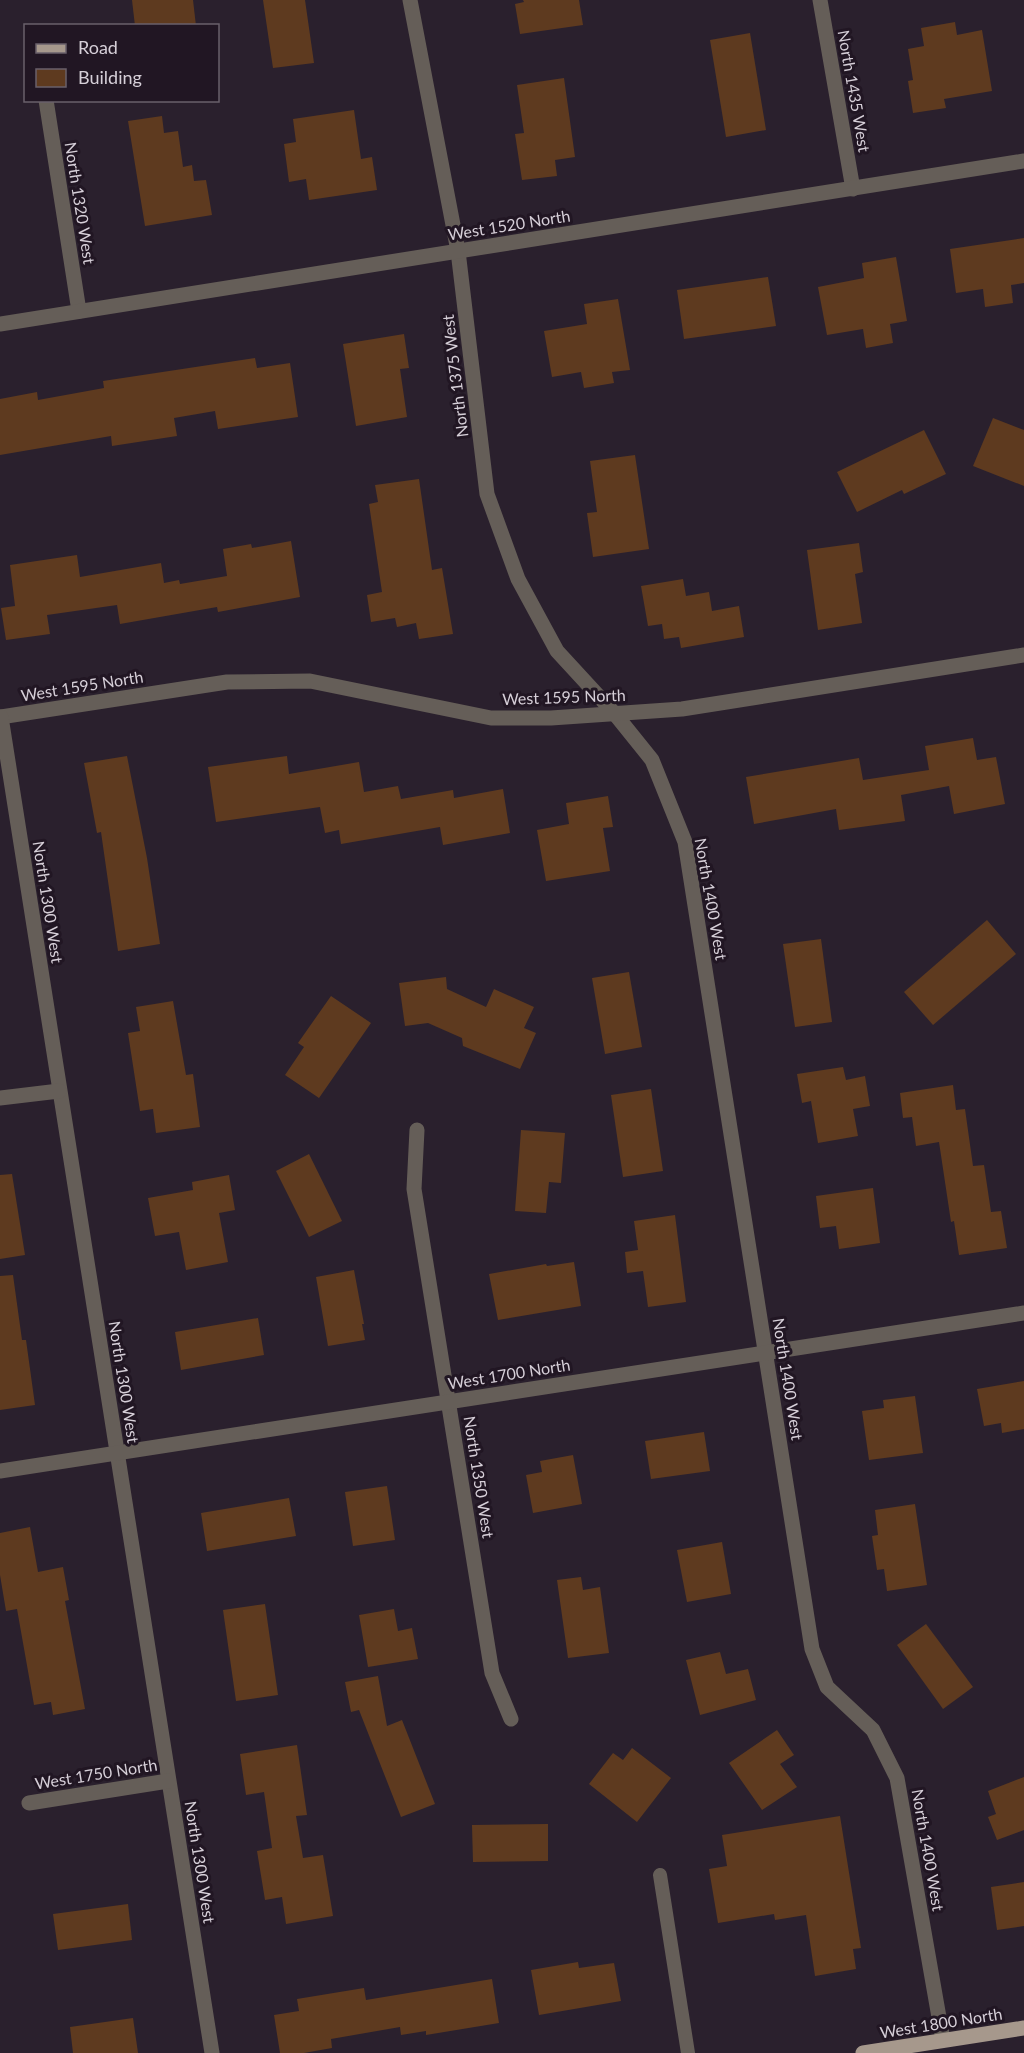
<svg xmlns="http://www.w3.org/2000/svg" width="1024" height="2053" font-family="Lato,sans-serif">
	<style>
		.building { fill: #5e3a1f }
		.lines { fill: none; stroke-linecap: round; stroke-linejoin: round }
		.lane { stroke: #655e58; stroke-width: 14 }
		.street { stroke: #655e58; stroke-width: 15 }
		.primary { stroke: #a6988c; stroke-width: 15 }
		.labels { text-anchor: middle; stroke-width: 6; stroke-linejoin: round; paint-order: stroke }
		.street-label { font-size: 16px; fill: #d6cfd8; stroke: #211623 }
	</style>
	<rect width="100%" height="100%" fill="#2a202d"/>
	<g class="building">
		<polygon points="132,0 193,0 196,26 135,26"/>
		<polygon points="263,0 305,0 314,63 273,68"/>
		<polygon points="523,0 579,0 583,25 520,34 515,4 524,2"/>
		<polygon points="955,22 957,35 982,30 992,91 944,99 946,108 913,113 908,81 913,80 908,49 924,46 921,28"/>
		<polygon points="750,33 766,130 726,137 710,40"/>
		<polygon points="564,78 575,157 555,160 557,176 522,180 515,134 524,133 517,85"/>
		<polygon points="354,110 361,159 372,157 377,190 309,200 306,179 289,182 284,144 296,142 293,119"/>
		<polygon points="162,116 164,133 178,131 183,167 192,165 194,181 206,180 212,215 145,226 128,121"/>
		<polygon points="1024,238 1024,283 1011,285 1013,303 985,307 983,289 956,293 950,249"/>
		<polygon points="896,257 907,321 890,324 893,343 866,348 863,329 827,335 818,287 864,278 862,263"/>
		<polygon points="768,277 776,326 684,339 677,290"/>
		<polygon points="618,299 630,370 612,372 614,383 584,388 581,372 552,377 544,331 587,324 584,304"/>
		<polygon points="404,334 409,368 400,369 407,417 356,426 343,344"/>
		<polygon points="255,358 257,368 290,363 298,417 218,429 215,411 174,418 177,436 112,446 111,436 0,455 0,399 37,392 38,400 104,388 103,381"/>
		<polygon points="993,418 1024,430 1024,486 973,466"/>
		<polygon points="924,430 946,474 904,494 902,490 857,512 837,472"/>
		<polygon points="635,455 649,549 593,557 587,513 597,512 590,461"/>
		<polygon points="419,479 432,570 442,568 453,634 419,639 416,623 397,627 395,618 371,622 367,595 382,592 369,504 378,502 375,485"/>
		<polygon points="291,541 300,597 218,612 217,607 120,624 117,605 47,615 50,634 6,640 1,608 15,606 10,565 77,555 80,577 161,563 164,583 179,580 180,584 227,576 223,549 251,544 252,548"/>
		<polygon points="859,543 863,572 855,574 862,623 818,630 807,550"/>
		<polygon points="683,579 686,596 709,592 712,611 739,606 744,637 681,648 679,637 664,639 662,624 648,626 641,586"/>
		<polygon points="973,738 977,760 996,757 1005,804 954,814 949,786 901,795 905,821 839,830 836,809 754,824 746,777 859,758 863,780 929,770 925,746"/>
		<polygon points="127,756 147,858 160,944 118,951 101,832 97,833 84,763"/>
		<polygon points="287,756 289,774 359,762 364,792 398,786 401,799 453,790 454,798 503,789 510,833 443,845 440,827 341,844 339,830 325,833 320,807 216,822 208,767"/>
		<polygon points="608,796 613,827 603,828 610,871 546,881 537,830 569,824 566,803"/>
		<polygon points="987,920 1016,954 933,1025 904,992"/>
		<polygon points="821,939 832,1022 795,1027 783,944"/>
		<polygon points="629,972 642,1047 605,1054 592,978"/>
		<polygon points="446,977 447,989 486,1007 494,989 534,1007 524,1028 536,1033 520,1069 463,1046 462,1038 428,1023 405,1026 399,983"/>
		<polygon points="331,996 371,1023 319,1098 285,1075 304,1047 298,1043"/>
		<polygon points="173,1001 186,1075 193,1074 200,1127 156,1133 153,1109 140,1111 128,1033 140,1031 136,1007"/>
		<polygon points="843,1067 846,1080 865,1076 870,1106 853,1109 858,1136 818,1143 811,1101 802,1103 797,1074"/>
		<polygon points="953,1085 956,1110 965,1109 973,1166 984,1165 991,1212 1001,1211 1007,1248 959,1255 954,1221 951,1222 939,1142 916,1146 912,1117 903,1118 900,1093"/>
		<polygon points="651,1089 663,1171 623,1177 611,1095"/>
		<polygon points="521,1130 565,1133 561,1183 549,1182 546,1213 515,1211"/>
		<polygon points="309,1154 342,1221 309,1237 276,1171"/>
		<polygon points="12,1174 25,1255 0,1259 0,1175"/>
		<polygon points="229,1175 235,1210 219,1213 228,1262 186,1270 179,1232 155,1236 148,1198 193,1190 192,1182"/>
		<polygon points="873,1188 880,1243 839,1249 836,1226 820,1228 816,1196"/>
		<polygon points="675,1215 686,1302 648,1307 643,1271 627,1273 625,1252 638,1250 634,1221"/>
		<polygon points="574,1262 581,1306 498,1320 489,1274 546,1264 547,1266"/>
		<polygon points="354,1270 364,1324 362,1324 365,1340 328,1346 316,1277"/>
		<polygon points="13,1275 22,1340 26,1340 35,1405 0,1410 0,1276"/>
		<polygon points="258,1318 264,1355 181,1370 175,1332"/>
		<polygon points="1024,1381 1024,1429 1002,1433 1001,1423 984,1426 977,1389"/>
		<polygon points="915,1396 923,1453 869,1460 862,1411 884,1408 883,1400"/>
		<polygon points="704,1432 710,1471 651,1479 645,1441"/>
		<polygon points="573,1455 582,1504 533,1513 526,1475 542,1472 540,1461"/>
		<polygon points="387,1486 395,1540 353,1546 345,1492"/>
		<polygon points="289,1498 296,1536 207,1551 201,1513"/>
		<polygon points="915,1504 927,1585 887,1591 884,1569 877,1570 872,1536 878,1535 875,1510"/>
		<polygon points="30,1527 38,1572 63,1567 69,1600 65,1601 85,1709 53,1715 51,1702 34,1705 17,1609 6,1611 0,1575 0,1533"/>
		<polygon points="722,1542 731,1594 687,1602 677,1550"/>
		<polygon points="581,1577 583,1590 600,1587 609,1653 568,1658 557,1580"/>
		<polygon points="265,1604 278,1695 236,1701 223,1610"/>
		<polygon points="394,1609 398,1631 412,1628 418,1659 368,1667 359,1615"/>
		<polygon points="926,1624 973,1687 943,1709 897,1645"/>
		<polygon points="720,1652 726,1674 748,1669 756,1700 700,1715 686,1660"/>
		<polygon points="378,1676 387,1726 402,1720 435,1804 401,1817 359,1710 351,1712 345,1682"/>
		<polygon points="777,1730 794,1755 780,1764 797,1787 762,1810 729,1763"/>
		<polygon points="297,1745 307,1815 296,1816 303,1858 323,1855 333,1916 286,1924 282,1897 265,1900 257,1851 272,1848 264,1792 246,1795 240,1754"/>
		<polygon points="632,1748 671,1778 637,1822 589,1784 613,1753 623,1760"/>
		<polygon points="1024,1777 1024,1830 997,1840 988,1817 996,1814 988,1791"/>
		<polygon points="840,1816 861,1948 853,1949 856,1969 815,1976 806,1915 775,1920 774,1914 718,1923 709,1869 727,1866 722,1835"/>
		<polygon points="548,1824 548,1861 473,1862 472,1825"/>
		<polygon points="1024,1882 1024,1926 997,1930 991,1887"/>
		<polygon points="128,1904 132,1940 58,1950 53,1914"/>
		<polygon points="578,1962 579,1968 614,1963 621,2001 539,2015 531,1970"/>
		<polygon points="492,1979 499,2023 426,2035 426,2031 401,2035 400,2027 331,2039 332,2048 304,2053 280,2053 274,2015 299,2011 297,1999 364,1988 366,2000"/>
		<polygon points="133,2018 138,2053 73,2053 70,2027"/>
	</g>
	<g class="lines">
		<polyline class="lane" points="660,1875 688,2053"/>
		<g class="street">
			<polyline points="410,0 458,251 487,494 518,579 557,651 615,714 652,760 685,842 812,1649 827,1687 873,1730 897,1778 943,2040"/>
			<polyline points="820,0 853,189"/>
			<polyline points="46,100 79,311"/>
			<polyline points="0,324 1024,161"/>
			<polyline points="0,717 227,682 310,681 491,718 551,718 682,709 1024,655"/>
			<polyline points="1,717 212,2053"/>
			<polyline points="0,1098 59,1091"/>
			<polyline points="417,1130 414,1189 492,1673 511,1719"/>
			<polyline points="0,1471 1024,1313"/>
			<polyline points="29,1803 168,1781"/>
		</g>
		<polyline class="primary" points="863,2053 1024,2028"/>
	</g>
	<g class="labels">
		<g class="street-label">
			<text transform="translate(854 91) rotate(80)" y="6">North 1435 West</text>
			<text transform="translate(80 203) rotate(81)" y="6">North 1320 West</text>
			<text transform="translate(509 225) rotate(-9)" y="6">West 1520 North</text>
			<text transform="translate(455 376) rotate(-97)" y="6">North 1375 West</text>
			<text transform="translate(82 686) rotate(-9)" y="6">West 1595 North</text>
			<text transform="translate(564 697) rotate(-2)" y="6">West 1595 North</text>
			<text transform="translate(711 899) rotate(80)" y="6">North 1400 West</text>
			<text transform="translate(48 902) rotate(81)" y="6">North 1300 West</text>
			<text transform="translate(509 1374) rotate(-9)" y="6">West 1700 North</text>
			<text transform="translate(788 1379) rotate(81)" y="6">North 1400 West</text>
			<text transform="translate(124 1382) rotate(81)" y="6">North 1300 West</text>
			<text transform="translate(479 1477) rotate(81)" y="6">North 1350 West</text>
			<text transform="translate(96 1774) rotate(-9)" y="6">West 1750 North</text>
			<text transform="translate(928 1850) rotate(80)" y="6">North 1400 West</text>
			<text transform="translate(200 1862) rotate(81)" y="6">North 1300 West</text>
			<text transform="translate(941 2023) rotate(-9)" y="6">West 1800 North</text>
		</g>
	</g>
	<rect x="24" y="24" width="195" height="78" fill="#211623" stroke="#69606b" stroke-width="1.5"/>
	<rect x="36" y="44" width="30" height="9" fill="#a6988c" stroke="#69606b" stroke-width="1.5"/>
	<text x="78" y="54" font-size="18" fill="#d6cfd8">Road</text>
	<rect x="36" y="69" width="30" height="18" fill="#5e3a1f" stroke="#69606b" stroke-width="1.5"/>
	<text x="78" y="84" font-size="18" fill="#d6cfd8">Building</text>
</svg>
